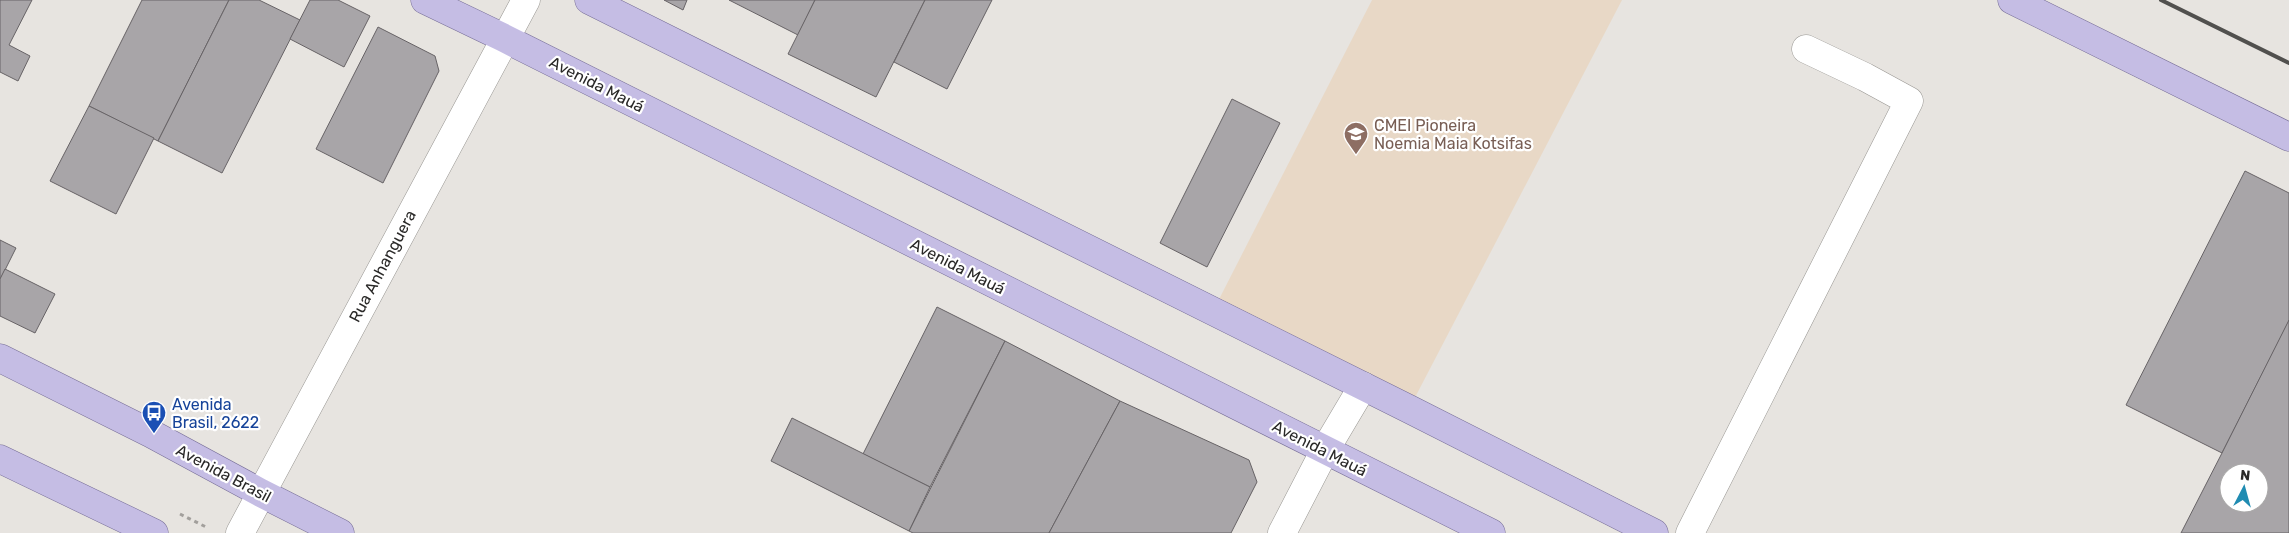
<svg xmlns="http://www.w3.org/2000/svg" width="2289" height="533" font-family="Rubik,sans-serif">
	<style>
		.education { fill: #e8d8c6 }
		.building { fill: #a8a5a8; stroke: #676366; fill-rule: evenodd }
		.lines { fill: none; stroke-linecap: round; stroke-linejoin: round }
		.minor-casing { stroke: #989692; stroke-width: 29 }
		.major-casing { stroke: #766d96; stroke-width: 29 }
		.path { stroke: #a29f9c; stroke-width: 3; stroke-dasharray: 4 4; stroke-linecap: butt }
		.minor { stroke: #fff; stroke-width: 28 }
		.major { stroke: #c5bde4; stroke-width: 28 }
		.rail { stroke: #51504e; stroke-width: 4 }
		.labels { text-anchor: middle; stroke-width: 4.5; stroke-linejoin: round; paint-order: stroke }
		.street-label { font-size: 16px; fill: #2a2928; stroke: #fff }
		.education-label { font-size: 16px; fill: #785e54; stroke: #fff; text-anchor: start }
		.transit-label { font-size: 16px; fill: #164399; stroke: #fff; text-anchor: start }
	</style>
	<rect width="100%" height="100%" fill="#e7e4e0"/>
	<polygon class="education" points="1372,0 1622,0 1409,409 1213,311"/>
	<g class="building">
		<polygon points="0,0 32,0 9,45 30,56 18,81 0,72"/>
		<polygon points="142,0 229,0 158,141 89,106"/>
		<polygon points="229,0 259,0 300,20 222,173 158,141"/>
		<polygon points="310,0 338,0 370,16 344,67 290,39"/>
		<polygon points="664,0 687,0 683,10"/>
		<polygon points="729,0 815,0 798,35"/>
		<polygon points="815,0 925,0 876,97 788,54"/>
		<polygon points="925,0 992,0 947,89 894,62"/>
		<polygon points="378,27 435,56 439,71 383,183 316,149"/>
		<polygon points="1232,99 1280,123 1207,267 1160,243"/>
		<polygon points="89,106 154,138 116,214 50,181"/>
		<polygon points="2245,171 2289,193 2289,321 2222,453 2126,405"/>
		<polygon points="0,240 16,248 0,280"/>
		<polygon points="5,269 55,294 35,333 0,316 0,279"/>
		<polygon points="937,307 1005,341 930,487 863,454"/>
		<path d="M 2289,320 L 2289,533 L 2181,533 L 2222,453 ZM 2229,473 L 2259,473 L 2259,503 L 2229,503 Z"/>
		<polygon points="1005,341 1120,401 1049,533 913,533 909,531"/>
		<polygon points="1120,401 1249,460 1257,482 1231,533 1049,533"/>
		<polygon points="792,418 930,487 909,531 771,461"/>
	</g>
	<g class="lines">
		<defs>
			<g id="minor">
				<polyline points="240,533 526,0"/>
				<polyline points="1282,533 1325,450 1363,386"/>
				<polyline points="1690,533 1909,101 1865,77 1806,49"/>
			</g>
			<g id="major">
				<polyline points="425,0 504,38 1491,533"/>
				<polyline points="589,0 1409,409 1654,533"/>
				<polyline points="2012,0 2289,137"/>
				<polyline points="0,358 150,433 261,493 340,533"/>
				<polyline points="0,459 154,533"/>
			</g>
		</defs>
		<use href="#minor" class="minor-casing"/>
		<use href="#major" class="major-casing"/>
		<polyline class="path" points="180,514 208,528"/>
		<use href="#minor" class="minor"/>
		<use href="#major" class="major"/>
		<polyline class="rail" points="2161,0 2289,63"/>
	</g>
	<defs>
		<symbol id="school-pin" viewBox="-11 -11 22 30"><path d="M0 17L-7.5 6A9.5 9.5 0 1 1 7.5 6Z" fill="#8d6e63" stroke="#fff"/><path d="M0-5L7-2L0 1L-7-2ZM-4 1L0 2.5L4 1V4Q0 6-4 4Z" fill="#fff"/></symbol>
		<symbol id="bus-pin" viewBox="-11 -11 22 30"><path d="M0 17L-7.5 6A9.5 9.5 0 1 1 7.5 6Z" fill="#1a4fb4" stroke="#fff"/><path d="M-5-6H5V4H4V6H2V4H-2V6H-4V4H-5ZM-3.5-4V0h7V-4ZM-3.5 1.2v1.5H-2V1.2ZM2 1.2v1.5H3.5V1.2Z" fill="#fff"/></symbol>
	</defs>
	<g fill-rule="evenodd">
		<use href="#school-pin" x="1342" y="120" width="28" height="38"/>
		<use href="#bus-pin" x="140" y="399" width="28" height="38"/>
	</g>
	<g class="labels">
		<g class="street-label">
			<text transform="translate(597 84) rotate(27)" y="6">Avenida Mauá</text>
			<text transform="translate(382 266) rotate(-62)" y="6">Rua Anhanguera</text>
			<text transform="translate(958 266) rotate(27)" y="6">Avenida Mauá</text>
			<text transform="translate(1320 448) rotate(27)" y="6">Avenida Mauá</text>
			<text transform="translate(224 473) rotate(28)" y="6">Avenida Brasil</text>
		</g>
		<g class="education-label">
			<text x="1374" y="131">CMEI Pioneira<tspan x="1374" dy="18">Noemia Maia Kotsifas</tspan></text>
		</g>
		<g class="transit-label">
			<text x="172" y="410">Avenida<tspan x="172" dy="18">Brasil, 2622</tspan></text>
		</g>
	</g>
	<g transform="translate(2244 488) rotate(6)"><circle r="24" fill="#ffffff" stroke="#aaa9a9"/>
	<path d="M0-4L9 19L0 12L-9 19Z" fill="#208cb2"/>
	<text y="-8" font-size="14" font-weight="bold" text-anchor="middle" fill="#2a2928">N</text>
	</g>
</svg>
